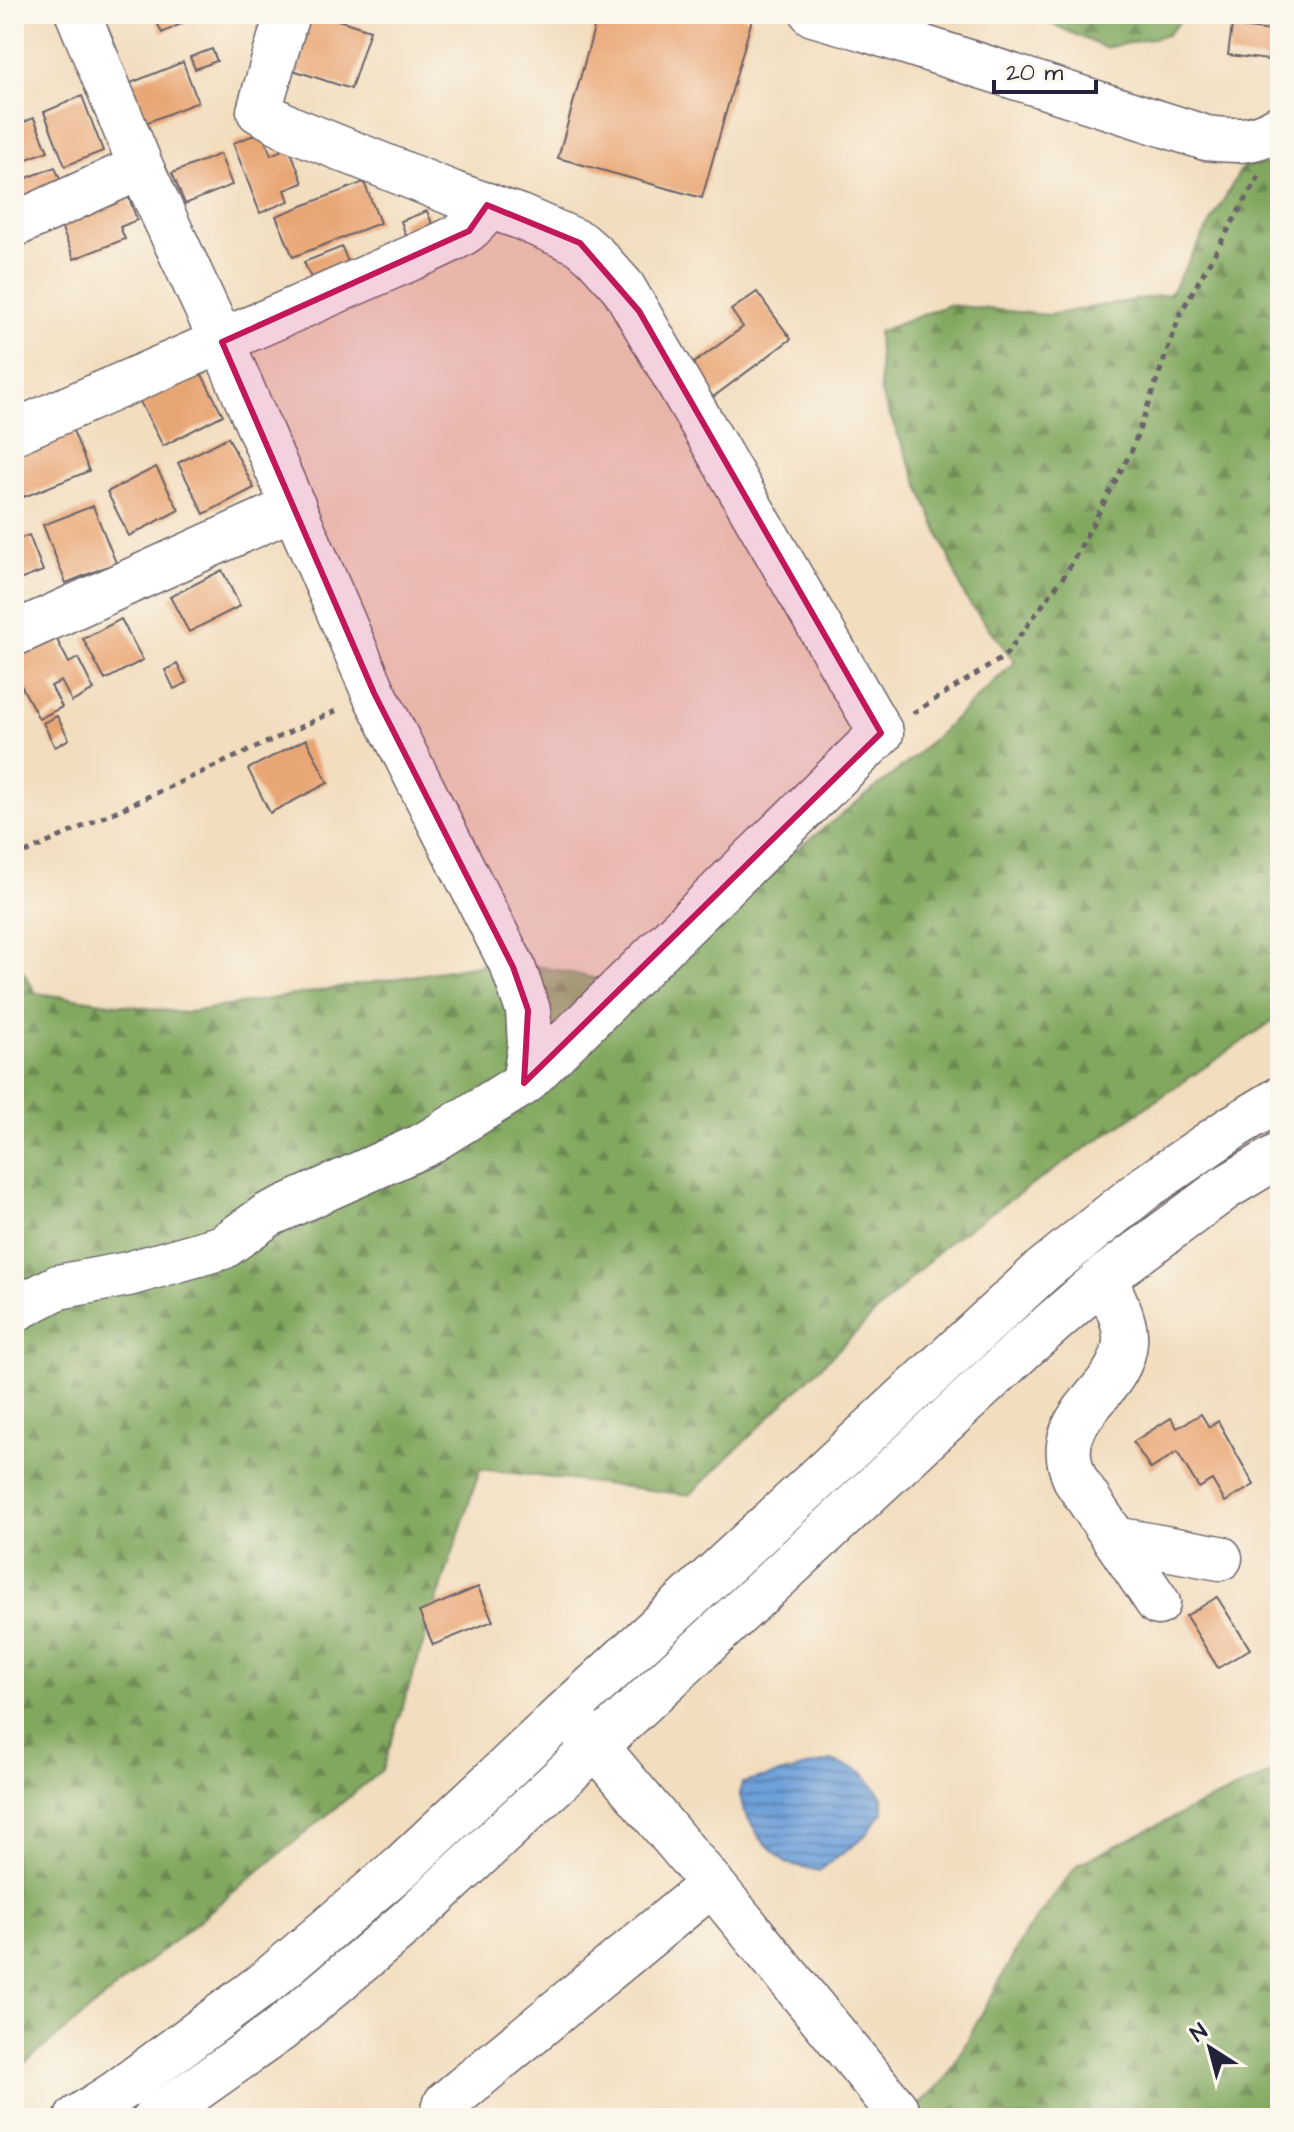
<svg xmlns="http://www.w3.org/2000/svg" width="1294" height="2132" font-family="'Architects Daughter',sans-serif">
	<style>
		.forest { fill: url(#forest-firs); stroke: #52654c; stroke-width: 2 }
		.water { fill: url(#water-rules); stroke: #48618a; stroke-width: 2 }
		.building { fill: #e9a674 }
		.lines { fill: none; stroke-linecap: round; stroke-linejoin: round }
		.minor-casing { stroke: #6b6369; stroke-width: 47 }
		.path { stroke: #6b6369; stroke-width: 5; stroke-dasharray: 6 6; stroke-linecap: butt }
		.minor { stroke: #fff; stroke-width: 44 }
		.marked { fill: #c2185b; fill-opacity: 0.2; stroke: #c2185b; stroke-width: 6; stroke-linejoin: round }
	</style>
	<defs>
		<pattern id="forest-firs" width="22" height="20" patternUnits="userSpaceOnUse" patternTransform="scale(2)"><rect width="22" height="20" fill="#82a85e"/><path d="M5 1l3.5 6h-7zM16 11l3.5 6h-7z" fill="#6a884f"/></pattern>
		<pattern id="water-rules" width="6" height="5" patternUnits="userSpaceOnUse" patternTransform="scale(2)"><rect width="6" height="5" fill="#6ea0d9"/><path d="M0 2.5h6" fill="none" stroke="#5a82b1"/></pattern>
	</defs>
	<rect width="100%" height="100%" fill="#fbf7ec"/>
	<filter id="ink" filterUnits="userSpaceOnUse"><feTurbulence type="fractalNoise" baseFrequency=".0125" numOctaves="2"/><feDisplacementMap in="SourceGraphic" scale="16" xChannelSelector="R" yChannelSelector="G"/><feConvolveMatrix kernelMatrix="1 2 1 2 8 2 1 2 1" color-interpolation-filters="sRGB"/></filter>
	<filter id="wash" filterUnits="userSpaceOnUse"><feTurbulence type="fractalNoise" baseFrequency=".006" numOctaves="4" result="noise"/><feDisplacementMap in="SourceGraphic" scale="32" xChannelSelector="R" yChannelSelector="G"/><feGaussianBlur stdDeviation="1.8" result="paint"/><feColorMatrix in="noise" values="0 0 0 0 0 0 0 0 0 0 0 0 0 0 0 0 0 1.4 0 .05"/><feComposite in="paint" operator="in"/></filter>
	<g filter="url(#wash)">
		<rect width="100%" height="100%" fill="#f2ddbe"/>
		<g class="forest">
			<polygon points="1030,14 1187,14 1167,35 1105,48"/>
			<polygon points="1280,163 1280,1016 948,1242 690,1495 480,1469 382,1770 14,2072 14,957 36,993 184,1013 509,960 607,981 741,893 911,760 1015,662 966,599 881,394 878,332 948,305 1048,315 1170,294 1243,166"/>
			<polygon points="1280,1770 1280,2118 905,2118 948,2076 1026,1932 1078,1864 1195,1807"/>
		</g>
		<polygon class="water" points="831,1761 862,1772 883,1798 883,1812 863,1838 819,1871 786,1863 760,1838 744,1811 740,1795 742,1783"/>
		<g id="blocks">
			<g class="building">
				<polygon points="153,14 202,14 162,33"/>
				<polygon points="308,14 319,14 370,30 351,89 290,69"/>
				<polygon points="598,14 736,14 752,19 702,198 558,158"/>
				<polygon points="1232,26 1272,31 1268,60 1228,55"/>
				<polygon points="212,49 217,61 195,69 190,57"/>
				<polygon points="183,62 198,102 143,124 128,84"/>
				<polygon points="82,96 103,151 65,166 44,112"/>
				<polygon points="34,118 48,151 14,164 14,126"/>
				<polygon points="262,132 271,155 289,147 303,183 285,190 289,201 260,213 233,143"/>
				<polygon points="220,154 232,185 185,204 172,173"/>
				<polygon points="55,167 63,187 19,204 14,191 14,183"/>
				<polygon points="364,182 380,223 293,257 276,216"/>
				<polygon points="128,195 137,220 120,227 125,239 74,259 59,221"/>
				<polygon points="427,211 433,226 406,236 401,221"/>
				<polygon points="342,247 351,270 314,285 304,262"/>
				<polygon points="757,292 791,339 713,397 690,366 743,327 731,310"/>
				<polygon points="197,365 223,415 163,446 137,396"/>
				<polygon points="72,428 89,471 24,497 14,471 14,451"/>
				<polygon points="228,437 254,488 204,514 178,463"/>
				<polygon points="156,467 179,510 129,536 107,492"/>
				<polygon points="93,506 116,563 66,583 43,525"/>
				<polygon points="29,535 43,571 14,582 14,541"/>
				<polygon points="222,570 240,606 189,632 170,597"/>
				<polygon points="121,619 143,660 105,680 83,639"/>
				<polygon points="55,636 69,663 78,658 94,690 72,702 61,681 51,686 62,707 39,719 14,672 14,657"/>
				<polygon points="177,664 187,683 174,689 165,670"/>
				<polygon points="57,716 69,739 55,747 43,723"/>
				<polygon points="306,739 328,783 270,813 248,769"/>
				<polygon points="1201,1414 1209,1427 1218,1421 1254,1485 1225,1502 1212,1480 1199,1488 1177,1452 1151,1469 1133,1442 1171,1418 1177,1428"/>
				<polygon points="478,1587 493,1621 433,1645 419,1612"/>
				<polygon points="1217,1597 1250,1649 1218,1668 1186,1616"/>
			</g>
		</g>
	</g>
	<g filter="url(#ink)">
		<use href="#blocks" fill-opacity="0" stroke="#6b6369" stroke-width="2"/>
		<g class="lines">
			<defs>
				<g id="minor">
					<polyline points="78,14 141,167 222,342 374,693 513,967 528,1010 530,1045 524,1083"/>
					<path d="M 813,14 L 865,29 L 1206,138 C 1238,141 1252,143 1280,127"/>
					<polyline points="14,225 141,167"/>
					<path d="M 14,432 L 430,250 C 455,238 475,232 487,205"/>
					<polyline points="14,634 294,507"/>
					<path d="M 1105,1277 C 1112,1297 1127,1321 1125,1342 C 1121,1397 1045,1415 1076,1481 L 1158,1603"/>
					<polyline points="14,1310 58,1287 128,1274 223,1247 268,1215 426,1144 524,1083 881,733 623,287 595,256 580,243 520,217 454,194 290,128 259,111 287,14"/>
					<polyline points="1115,1539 1220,1558"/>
					<polyline points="575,1723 596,1746 712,1884 896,2109"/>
					<polyline points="77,2118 116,2093 265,1983 403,1865 565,1713 1043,1270 1146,1187 1235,1126 1280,1099"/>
					<polyline points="155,2118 281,2029 406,1923 1025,1347 1105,1277 1225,1188 1280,1155"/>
					<polyline points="441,2118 446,2103 712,1884"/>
				</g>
			</defs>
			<use href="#minor" class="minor-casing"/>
			<g class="path">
				<polyline points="913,713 1004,657 1067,572 1132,450 1181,312 1259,176"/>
				<polyline points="14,858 340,709"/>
			</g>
			<use href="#minor" class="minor"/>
		</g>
	</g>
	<path class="marked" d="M 487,205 L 580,243 L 639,311 L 881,733 L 524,1083 L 528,1010 L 513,967 L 374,693 L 222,342 L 469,231 Z"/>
	<rect width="1294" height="2132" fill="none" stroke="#fbf7ec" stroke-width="48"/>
	<g transform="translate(1210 2048) rotate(324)" stroke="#fbf7ec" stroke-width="6" paint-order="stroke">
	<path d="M0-6L14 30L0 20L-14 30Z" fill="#22223b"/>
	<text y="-12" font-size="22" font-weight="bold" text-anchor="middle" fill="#22223b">N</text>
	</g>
	<path d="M994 80v12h102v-12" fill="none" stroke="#22223b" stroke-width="4"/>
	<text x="1006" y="80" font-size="24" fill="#22223b" stroke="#fbf7ec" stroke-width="6" paint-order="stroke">20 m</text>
</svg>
